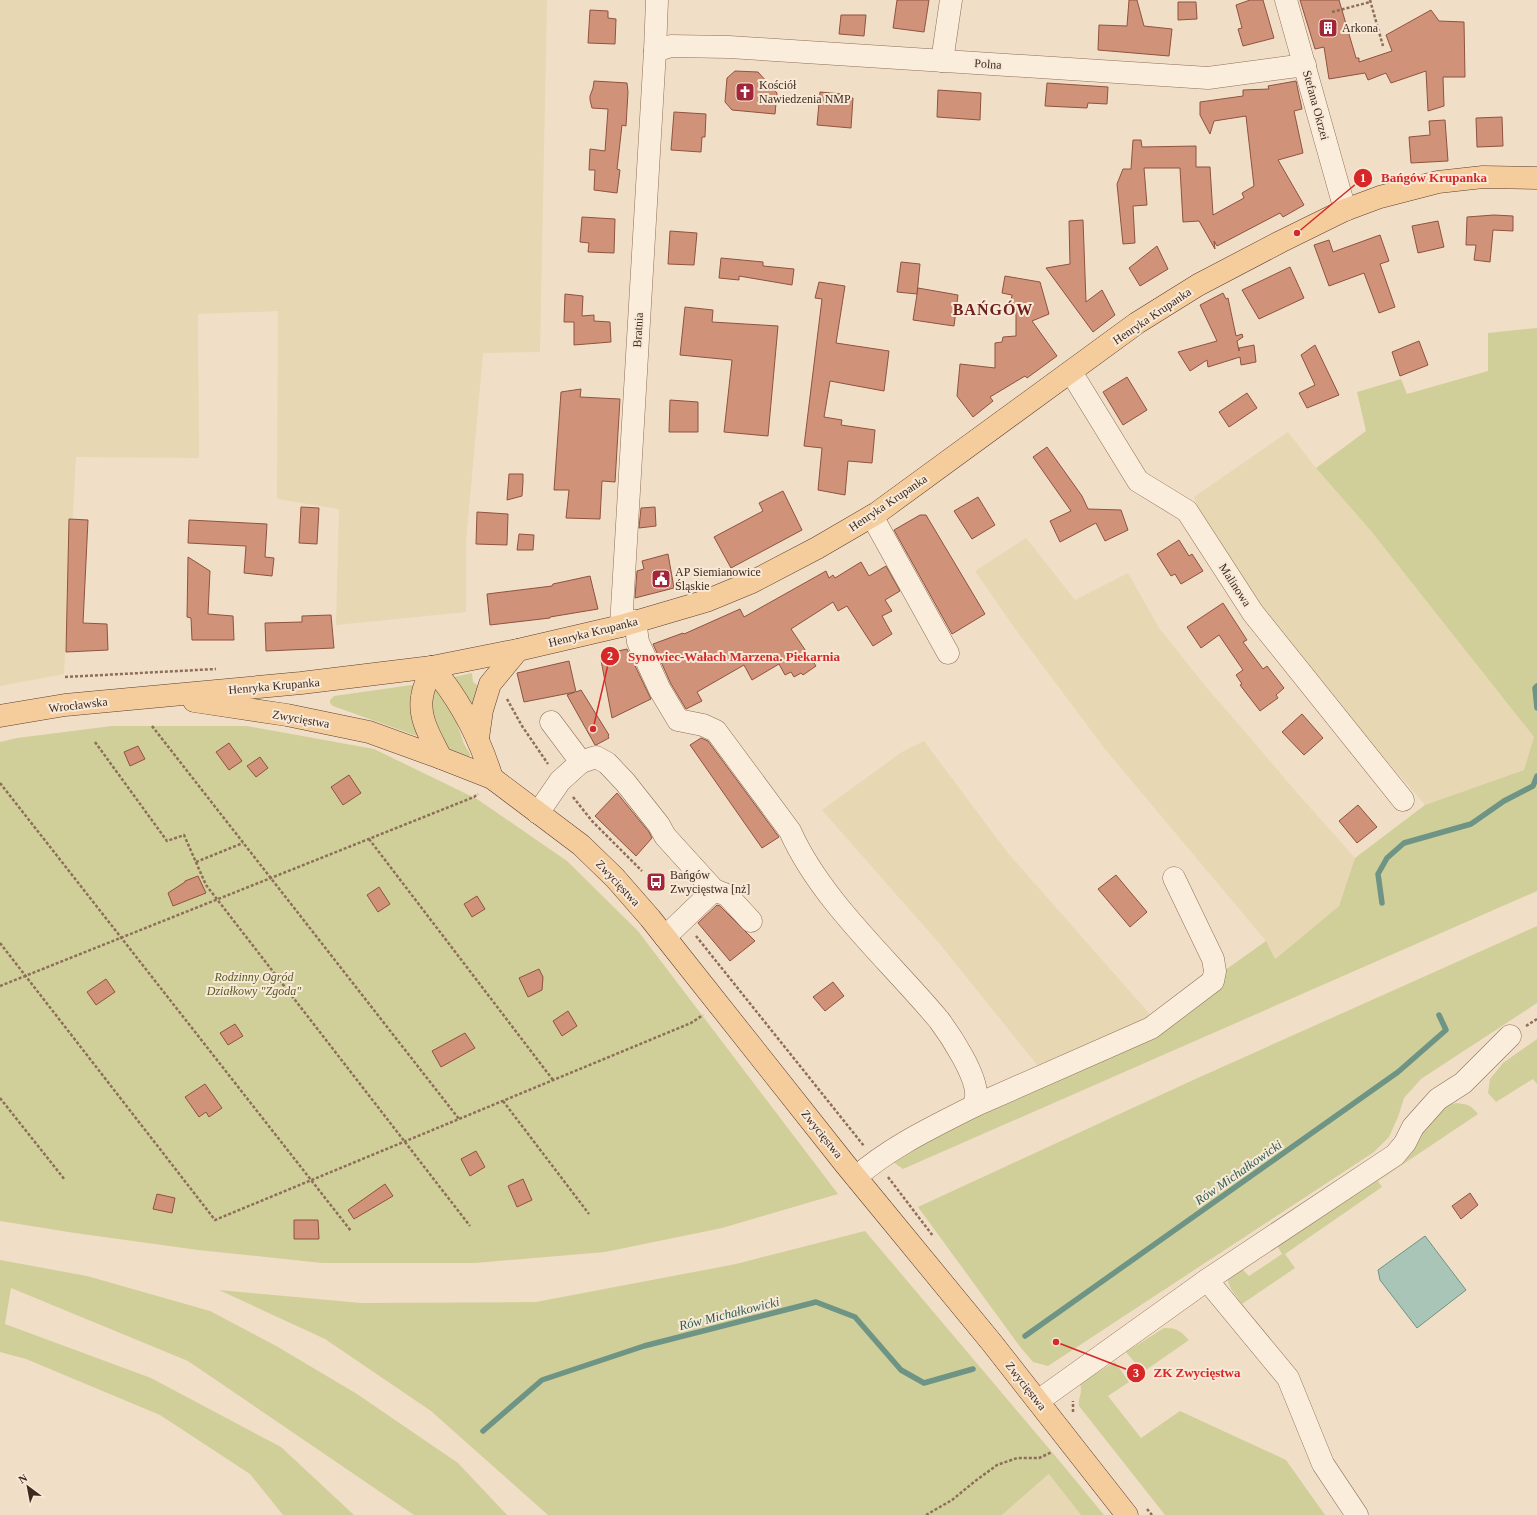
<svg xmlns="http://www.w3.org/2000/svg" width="1537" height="1515" font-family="'Times New Roman',serif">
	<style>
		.farmland { fill: #e7d7b3 }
		.green { fill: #d0cf99 }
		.water { fill: #a8c5b8; stroke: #6e9485 }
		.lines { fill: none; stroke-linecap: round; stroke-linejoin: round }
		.stream { stroke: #6e9485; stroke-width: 5.5 }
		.building { fill: #d1927a; stroke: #8f533f }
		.minor-casing { stroke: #8e6e5a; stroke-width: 23 }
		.major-casing { stroke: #5c3d2f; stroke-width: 23 }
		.path { stroke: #8e6e5a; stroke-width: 2.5; stroke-dasharray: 3 2; stroke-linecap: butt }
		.minor { stroke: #fbeddb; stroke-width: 22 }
		.major { stroke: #f5cd9d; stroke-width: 22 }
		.labels { text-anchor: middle; stroke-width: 4; stroke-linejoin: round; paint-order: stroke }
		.poi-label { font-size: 12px; fill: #3e291f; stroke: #f8e9d7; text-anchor: start }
		.street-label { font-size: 12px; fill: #3e291f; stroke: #f8e9d7 }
		.park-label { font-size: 12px; font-style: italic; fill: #565b24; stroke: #f8e9d7 }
		.water-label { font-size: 13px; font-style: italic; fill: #2d5e54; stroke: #f8e9d7 }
		.district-label { font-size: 16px; font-weight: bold; letter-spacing: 1px; fill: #6d211c; stroke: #f8e9d7 }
		.leader { fill: none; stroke: #d62828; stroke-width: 1.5 }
		.callout-dot { fill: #d62828; stroke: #f8e9d7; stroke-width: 1.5 }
		.mark-label { font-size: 12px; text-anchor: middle; font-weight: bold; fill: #fff }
		.callout-label { font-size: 13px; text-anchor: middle; font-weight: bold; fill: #d62828; stroke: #f8e9d7; stroke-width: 4; stroke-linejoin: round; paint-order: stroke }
	</style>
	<rect width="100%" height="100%" fill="#f1dec6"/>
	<g class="farmland">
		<polygon points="0,0 547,0 540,352 483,353 466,542 466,612 336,625 339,509 277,499 278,311 198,314 199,458 76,457 64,674 0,686"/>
		<polygon points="1288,432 1316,468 1371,531 1534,737 1524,770 1425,805 1287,644 1202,517 1194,497"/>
		<polygon points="1026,538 1075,600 1128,573 1159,628 1206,687 1252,740 1297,793 1355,858 1339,906 1274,959 1266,941 1105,749 1016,630 975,571"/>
		<polygon points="924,741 1007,852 1155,1020 1042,1071 939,943 822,810 902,752"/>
		<polygon points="1050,1474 1081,1515 1002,1515"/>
	</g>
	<g class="green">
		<polygon points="1537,328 1537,891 903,1169 889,1159 1155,1020 1266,941 1275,959 1339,906 1355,858 1425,805 1524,770 1534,737 1371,531 1316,468 1366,431 1357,392 1401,379 1407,394 1488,371 1488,333"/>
		<polygon points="472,673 473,682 480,687 473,713 452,679 454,677"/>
		<polygon points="419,684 413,715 417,736 333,706 330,703 330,700 334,696"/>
		<polygon points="436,688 450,704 464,744 470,754 469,759 446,748 430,712 433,694"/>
		<polygon points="112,726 247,726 374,749 477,799 567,861 638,931 838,1194 722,1228 605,1252 475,1263 322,1263 198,1250 75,1233 0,1221 0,742 17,738"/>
		<polygon points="1537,926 1537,1003 1421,1079 1404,1098 1398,1117 1389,1137 1374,1152 1048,1366 1033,1362 1021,1348 918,1207 1191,1081"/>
		<polygon points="1537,1039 1537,1084 1533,1079 1496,1102 1488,1093 1490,1079 1503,1063"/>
		<path d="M 1456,1103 C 1467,1104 1471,1105 1478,1114 L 1378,1181 L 1382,1187 L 1285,1254 L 1295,1268 L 1242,1304 L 1231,1289 L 1227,1279 L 1237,1270 L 1243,1270 L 1249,1276 L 1282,1254 L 1276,1244 L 1433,1113 L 1444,1106 Z"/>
		<polygon points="865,1231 1062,1464 1104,1515 1081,1515 1049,1474 1002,1515 548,1515 431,1411 325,1339 219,1290 361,1303 536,1302 736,1264"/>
		<polygon points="0,1260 87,1276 210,1311 278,1347 357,1394 458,1463 507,1515 414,1515 188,1361 11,1288 5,1324 151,1378 281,1447 354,1515 283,1515 250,1474 160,1415 26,1359 0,1352"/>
		<path d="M 1164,1328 C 1178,1328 1180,1331 1189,1340 L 1143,1372 L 1126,1352 Z"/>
		<path d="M 1115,1362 L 1129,1382 L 1108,1396 L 1141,1438 L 1180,1411 L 1286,1460 L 1325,1515 L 1165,1515 L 1079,1406 C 1078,1396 1083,1394 1080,1383 Z"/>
	</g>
	<polygon class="water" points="1425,1236 1466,1290 1417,1328 1380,1280 1378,1270"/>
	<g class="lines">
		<g class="stream">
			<polyline points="1537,686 1535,688 1537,708"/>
			<polyline points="1382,903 1378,874 1387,858 1404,843 1471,824 1504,801 1533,786 1537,776"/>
			<polyline points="1025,1336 1398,1072 1446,1030 1439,1015"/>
			<polyline points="483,1431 542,1380 644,1346 816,1302 855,1317 901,1370 924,1383 973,1369"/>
		</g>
	</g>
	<g class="building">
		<polygon points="897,0 929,0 924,32 893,28"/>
		<polygon points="1129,0 1137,0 1144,26 1172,29 1169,56 1098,50 1099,25 1127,26"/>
		<polygon points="1250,0 1263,0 1274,38 1243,46 1238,29 1242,28 1236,5"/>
		<polygon points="1300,0 1339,0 1356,58 1359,58 1359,62 1392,51 1386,35 1431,10 1439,21 1464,22 1465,77 1443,77 1444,106 1428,111 1426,71 1391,83 1386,73 1368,80 1365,73 1329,79 1324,47 1315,49"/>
		<polygon points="1178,2 1196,2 1197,19 1178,20"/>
		<polygon points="590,10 608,11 608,18 616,19 615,44 588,43"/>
		<polygon points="841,15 866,15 864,36 839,34"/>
		<polygon points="735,71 758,72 777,93 775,114 732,110 725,102 727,78"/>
		<polygon points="594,81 627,83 628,92 626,126 622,125 617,169 620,170 617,193 594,190 595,170 589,170 590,149 605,151 608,109 592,108 590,100 590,96 593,88"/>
		<polygon points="1296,81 1302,109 1294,111 1303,153 1278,160 1304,205 1283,217 1280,213 1217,246 1214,241 1215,249 1199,221 1183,222 1180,168 1144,168 1147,205 1133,206 1135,243 1123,244 1117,184 1123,169 1131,169 1133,140 1141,140 1142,147 1196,146 1196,167 1210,167 1213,215 1244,198 1242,193 1254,186 1246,116 1214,121 1210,134 1200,115 1200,102 1243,96 1243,90 1269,89 1268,86"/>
		<polygon points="1047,83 1108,87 1107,104 1088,103 1087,108 1045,106"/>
		<polygon points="938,90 981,93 980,120 937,117"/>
		<polygon points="820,92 842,94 842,97 853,98 851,128 817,125"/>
		<polygon points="674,112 706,114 705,137 702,137 701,152 671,150"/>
		<polygon points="1502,117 1503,146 1477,147 1476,118"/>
		<polygon points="1445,120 1448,161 1411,163 1409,137 1430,135 1429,121"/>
		<polygon points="1494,215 1513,216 1513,231 1493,230 1490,262 1474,260 1476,245 1466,245 1467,217"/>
		<polygon points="582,217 615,219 614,253 588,252 589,243 580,242"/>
		<polygon points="1083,220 1086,302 1102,290 1115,315 1093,332 1046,268 1070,264 1069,221"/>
		<polygon points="1438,221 1444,247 1418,253 1412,226"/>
		<polygon points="670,231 697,233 694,265 668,264"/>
		<polygon points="1380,235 1389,261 1380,264 1395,307 1379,313 1364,273 1329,286 1314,245 1329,240 1333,252"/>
		<polygon points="1157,246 1168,269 1140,286 1129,268"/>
		<polygon points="721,258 763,262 763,266 794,269 792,285 739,276 739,280 719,278"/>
		<polygon points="901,262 920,264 917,294 897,292"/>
		<polygon points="1290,267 1304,298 1259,319 1242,290"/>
		<polygon points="1005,276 1040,282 1049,314 1032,321 1057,356 1027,378 1025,376 990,397 993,401 973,417 957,396 960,364 995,368 995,343 1002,342 1003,337 1016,336 1016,308 1010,307 1012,295 1002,293"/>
		<polygon points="819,282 845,286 836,343 889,351 884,391 830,381 824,417 842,420 841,425 875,430 872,463 848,461 845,495 818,490 822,448 804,446 822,299 815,298"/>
		<polygon points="918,288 958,295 954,326 913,320"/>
		<polygon points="1223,293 1226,299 1228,298 1236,336 1242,334 1243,337 1237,341 1239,351 1239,348 1254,345 1256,362 1241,365 1240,357 1208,367 1207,360 1190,371 1178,352 1217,341 1200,305"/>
		<polygon points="565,294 583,296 582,316 594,315 594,321 610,322 611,342 574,345 574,322 564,322"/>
		<polygon points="685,307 713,310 712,322 778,326 768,436 724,432 732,360 680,355"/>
		<polygon points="1419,341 1428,365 1400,376 1392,352"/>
		<polygon points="1315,345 1339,395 1307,408 1299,393 1315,385 1301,355"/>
		<polygon points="1127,377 1147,410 1123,425 1103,392"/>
		<polygon points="581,389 580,397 620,399 615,482 602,481 600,519 566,518 569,490 554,490 561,392"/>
		<polygon points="1247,393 1257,408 1229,427 1219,412"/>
		<polygon points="670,400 698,402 698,432 669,432"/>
		<polygon points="1047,447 1082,496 1088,509 1121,510 1128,530 1105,541 1096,523 1060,542 1050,521 1071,511 1033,457"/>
		<polygon points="509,474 523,474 523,482 522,496 507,500"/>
		<polygon points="783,491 802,530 731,568 714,537 763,511 759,503"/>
		<polygon points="978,497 995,525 972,539 954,511"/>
		<polygon points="301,507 319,508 317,544 299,543"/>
		<polygon points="655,507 656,526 639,528 641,508"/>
		<polygon points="477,512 508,514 507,545 476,544"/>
		<polygon points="920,515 926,515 985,614 952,634 894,530"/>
		<polygon points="69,519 88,520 83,623 107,624 108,650 66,652"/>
		<polygon points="189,520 267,524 265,557 274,558 272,576 244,573 246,546 188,543"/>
		<polygon points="519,534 534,535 533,550 517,550"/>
		<polygon points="1179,540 1189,556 1192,554 1203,571 1181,584 1175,574 1171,576 1157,554"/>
		<polygon points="668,554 674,588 635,598 637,571 644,569 642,561"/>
		<polygon points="188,557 210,571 208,614 233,616 234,640 192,640 191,618 187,617"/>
		<polygon points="861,562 869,576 886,566 900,591 885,600 892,611 882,616 892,634 873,646 847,606 838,611 833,602 791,629 816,666 803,675 801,673 794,677 791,672 785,675 779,664 752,680 744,665 697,692 702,701 686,709 671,684 653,644 683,633 684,634 740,609 744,617 826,571 829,578 833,575 835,578"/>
		<polygon points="590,576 598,609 550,617 550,618 490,625 487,594 552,586 553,584"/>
		<polygon points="1223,603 1247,640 1243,642 1263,669 1267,666 1284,688 1276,695 1278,698 1260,711 1240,685 1242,684 1236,675 1243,670 1219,635 1201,648 1187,627"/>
		<polygon points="331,615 334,648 266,651 265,623 302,622 302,616"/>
		<polygon points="627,649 651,699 612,718 600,655"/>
		<polygon points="569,661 576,692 581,690 609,735 608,736 609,738 596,745 595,745 567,695 575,692 524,702 517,673"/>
		<polygon points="1302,714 1323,738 1304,755 1282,732"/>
		<polygon points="701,738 708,741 779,837 762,848 690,745"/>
		<polygon points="229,743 242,761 229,770 216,752"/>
		<polygon points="138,746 145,759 130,766 124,752"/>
		<polygon points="260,757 268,768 256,777 247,766"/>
		<polygon points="349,775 361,793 343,805 331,787"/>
		<polygon points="617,793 649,832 652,838 636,856 595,816"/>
		<polygon points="1358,805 1377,827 1357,843 1339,821"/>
		<polygon points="1116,875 1147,912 1130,927 1098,889"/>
		<polygon points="198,876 206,893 173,906 168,893 185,882 185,881"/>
		<polygon points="379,887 390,904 378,912 367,895"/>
		<polygon points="477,896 485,909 472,917 464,904"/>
		<polygon points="717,905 720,906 755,941 730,961 698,923"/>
		<polygon points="539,969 543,977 542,990 528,997 519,978"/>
		<polygon points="106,979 115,992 96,1005 87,992"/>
		<polygon points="833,982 844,996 825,1011 813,997"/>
		<polygon points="568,1011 577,1026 562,1036 553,1021"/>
		<polygon points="235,1024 243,1036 228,1045 220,1033"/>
		<polygon points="465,1033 475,1048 441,1067 432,1051"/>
		<polygon points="205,1084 222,1108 209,1117 206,1112 199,1117 185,1097"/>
		<polygon points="476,1151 485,1167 470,1176 461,1159"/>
		<polygon points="523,1179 532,1200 517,1207 508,1186"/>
		<polygon points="385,1184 393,1196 354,1219 348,1210"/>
		<polygon points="1470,1193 1478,1205 1461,1219 1452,1206"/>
		<polygon points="157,1194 175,1198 172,1213 153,1209"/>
		<polygon points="294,1220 318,1220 319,1239 294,1239"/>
	</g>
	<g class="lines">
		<defs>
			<g id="minor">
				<polyline points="1286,0 1345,210"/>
				<polyline points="655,51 657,0"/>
				<polyline points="942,61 951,0"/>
				<polyline points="1071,372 1138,481 1187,511 1253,613 1403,800"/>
				<polyline points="872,516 948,653"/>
				<path d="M 635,621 L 638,642 L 660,690 L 678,720 L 703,725 L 716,731 L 790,831 C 821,901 890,961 939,1020 C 951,1036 978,1077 976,1097 C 976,1100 974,1103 974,1106 C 931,1128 892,1146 856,1177"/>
				<polyline points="621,626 655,51 671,46 729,47 1208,78 1305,65"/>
				<polyline points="581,762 596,757 607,763 625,782 659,825 665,836 714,890 665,937"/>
				<polyline points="538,813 560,781 581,762 551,722"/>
				<polyline points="714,890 727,895 751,921"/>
				<polyline points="974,1106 1151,1028 1213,981 1215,971 1213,959 1174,878"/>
				<polyline points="1207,1280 1288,1378 1323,1464 1357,1515"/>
				<polyline points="1038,1401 1207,1280 1395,1155 1405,1143 1413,1127 1438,1099 1463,1083 1510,1036"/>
			</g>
			<g id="major">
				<path d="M 432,667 C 461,701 479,736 492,778"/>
				<path d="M 432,667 C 429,677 423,687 422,697 C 418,719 432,739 441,758"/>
				<polyline points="194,701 287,715 369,732 441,758 492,778 581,845 615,878 650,918 845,1164 992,1343 1127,1515"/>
				<polyline points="0,716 65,705 301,683 432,667 518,650 621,626 706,601 752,582 817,548 877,513 1137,323 1198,285 1280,242 1345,210 1380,197 1438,182 1483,177 1537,178"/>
				<polyline points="478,738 482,710 490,684 518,650"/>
			</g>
		</defs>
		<use href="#minor" class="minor-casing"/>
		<use href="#major" class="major-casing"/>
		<g class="path">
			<polyline points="1370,0 1383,46"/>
			<polyline points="1332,12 1370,2"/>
			<polyline points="65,677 216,669"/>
			<polyline points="507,699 522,726 548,764"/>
			<polyline points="152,726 459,1119"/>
			<polyline points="95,742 167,841 184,835 206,885 470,1226"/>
			<polyline points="0,783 351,1231"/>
			<polyline points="573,797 592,821 642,871"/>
			<polyline points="369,839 553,1080"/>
			<polyline points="196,862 243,843"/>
			<polyline points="696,936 864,1146"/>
			<polyline points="0,943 215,1220 691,1023 703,1015"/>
			<polyline points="0,986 474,797 478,794"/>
			<polyline points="1526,1026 1537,1019"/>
			<polyline points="0,1098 65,1180"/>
			<polyline points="503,1101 589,1214"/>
			<polyline points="888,1177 933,1236"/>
			<polyline points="1073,1412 1073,1401"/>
			<polyline points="1147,1509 1152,1515"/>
			<polyline points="926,1515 952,1500 974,1482 997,1465 1017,1458 1039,1458 1052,1452"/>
		</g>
		<use href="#minor" class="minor"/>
		<use href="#major" class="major"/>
	</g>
	<defs>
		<symbol id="building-square" viewBox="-11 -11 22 22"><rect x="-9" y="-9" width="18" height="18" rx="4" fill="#a12639" stroke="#f8e9d7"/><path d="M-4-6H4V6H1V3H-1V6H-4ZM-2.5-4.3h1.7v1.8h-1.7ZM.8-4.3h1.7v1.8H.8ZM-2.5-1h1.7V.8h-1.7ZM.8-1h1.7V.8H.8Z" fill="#fff"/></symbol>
		<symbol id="church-square" viewBox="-11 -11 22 22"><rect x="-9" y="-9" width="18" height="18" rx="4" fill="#a12639" stroke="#f8e9d7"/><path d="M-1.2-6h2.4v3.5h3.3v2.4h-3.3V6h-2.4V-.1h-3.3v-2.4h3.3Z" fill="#fff"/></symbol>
		<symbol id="civic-square" viewBox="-11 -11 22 22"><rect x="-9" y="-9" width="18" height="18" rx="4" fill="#a12639" stroke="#f8e9d7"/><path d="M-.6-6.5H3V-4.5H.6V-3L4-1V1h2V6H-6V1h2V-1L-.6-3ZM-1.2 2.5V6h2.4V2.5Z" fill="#fff"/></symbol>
		<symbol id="bus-square" viewBox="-11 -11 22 22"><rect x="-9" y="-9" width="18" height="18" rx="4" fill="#a12639" stroke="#f8e9d7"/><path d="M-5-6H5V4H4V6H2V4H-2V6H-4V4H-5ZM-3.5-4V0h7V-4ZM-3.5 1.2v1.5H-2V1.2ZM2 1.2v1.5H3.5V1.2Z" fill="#fff"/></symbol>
	</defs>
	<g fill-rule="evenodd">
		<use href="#building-square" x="1317" y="17" width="22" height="22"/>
		<use href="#church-square" x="734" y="81" width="22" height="22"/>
		<use href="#civic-square" x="650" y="568" width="22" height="22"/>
		<use href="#bus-square" x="645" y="871" width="22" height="22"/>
	</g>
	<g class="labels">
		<g class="poi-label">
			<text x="1342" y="32">Arkona</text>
			<text x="759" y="89">Kościół<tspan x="759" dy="14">Nawiedzenia NMP</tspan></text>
			<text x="675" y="576">AP Siemianowice<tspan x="675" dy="14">Śląskie</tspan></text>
			<text x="670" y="879">Bańgów<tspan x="670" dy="14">Zwycięstwa [nż]</tspan></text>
		</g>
		<g class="street-label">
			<text transform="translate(988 64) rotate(4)" y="4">Polna</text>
			<text transform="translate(1316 105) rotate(75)" y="4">Stefana Okrzei</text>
			<text transform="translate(1152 316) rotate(-34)" y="4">Henryka Krupanka</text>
			<text transform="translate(638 330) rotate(-87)" y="4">Bratnia</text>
			<text transform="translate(888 503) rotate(-34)" y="4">Henryka Krupanka</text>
			<text transform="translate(1235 585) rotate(57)" y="4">Malinowa</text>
			<text transform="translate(593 632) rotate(-14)" y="4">Henryka Krupanka</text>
			<text transform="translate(274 686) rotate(-5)" y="4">Henryka Krupanka</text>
			<text transform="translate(78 705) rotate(-7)" y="4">Wrocławska</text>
			<text transform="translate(301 719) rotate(10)" y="4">Zwycięstwa</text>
			<text transform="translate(618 883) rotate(47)" y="4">Zwycięstwa</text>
			<text transform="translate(822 1134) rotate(51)" y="4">Zwycięstwa</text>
			<text transform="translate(1026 1386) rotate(52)" y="4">Zwycięstwa</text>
		</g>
		<g class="park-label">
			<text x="254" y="981">Rodzinny Ogród<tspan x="254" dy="14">Działkowy "Zgoda"</tspan></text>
		</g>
		<g class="water-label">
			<text transform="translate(1238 1172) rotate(-35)" y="5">Rów Michałkowicki</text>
			<text transform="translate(729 1313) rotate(-14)" y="5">Rów Michałkowicki</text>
		</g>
		<g class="district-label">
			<text x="993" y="315">BAŃGÓW</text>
		</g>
	</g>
	<path class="leader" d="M1297 233L1363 178M593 729L610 656M1056 1342L1136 1373"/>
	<g class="callout-dot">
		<circle cx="1297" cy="233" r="4"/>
		<circle cx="593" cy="729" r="4"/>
		<circle cx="1056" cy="1342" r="4"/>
		<circle cx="1363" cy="178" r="10"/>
		<circle cx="610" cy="656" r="10"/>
		<circle cx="1136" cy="1373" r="10"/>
	</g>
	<g class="mark-label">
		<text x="1363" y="182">1</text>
		<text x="610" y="660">2</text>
		<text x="1136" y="1377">3</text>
	</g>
	<g class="callout-label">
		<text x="1434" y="182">Bańgów Krupanka</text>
		<text x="734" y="661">Synowiec-Wałach Marzena. Piekarnia</text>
		<text x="1197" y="1377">ZK Zwycięstwa</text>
	</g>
	<g transform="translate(28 1487) rotate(328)" stroke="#f8e9d7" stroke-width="3" paint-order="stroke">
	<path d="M0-3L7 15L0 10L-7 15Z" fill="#3e291f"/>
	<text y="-6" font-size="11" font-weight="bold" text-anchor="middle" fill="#3e291f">N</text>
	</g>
</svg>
